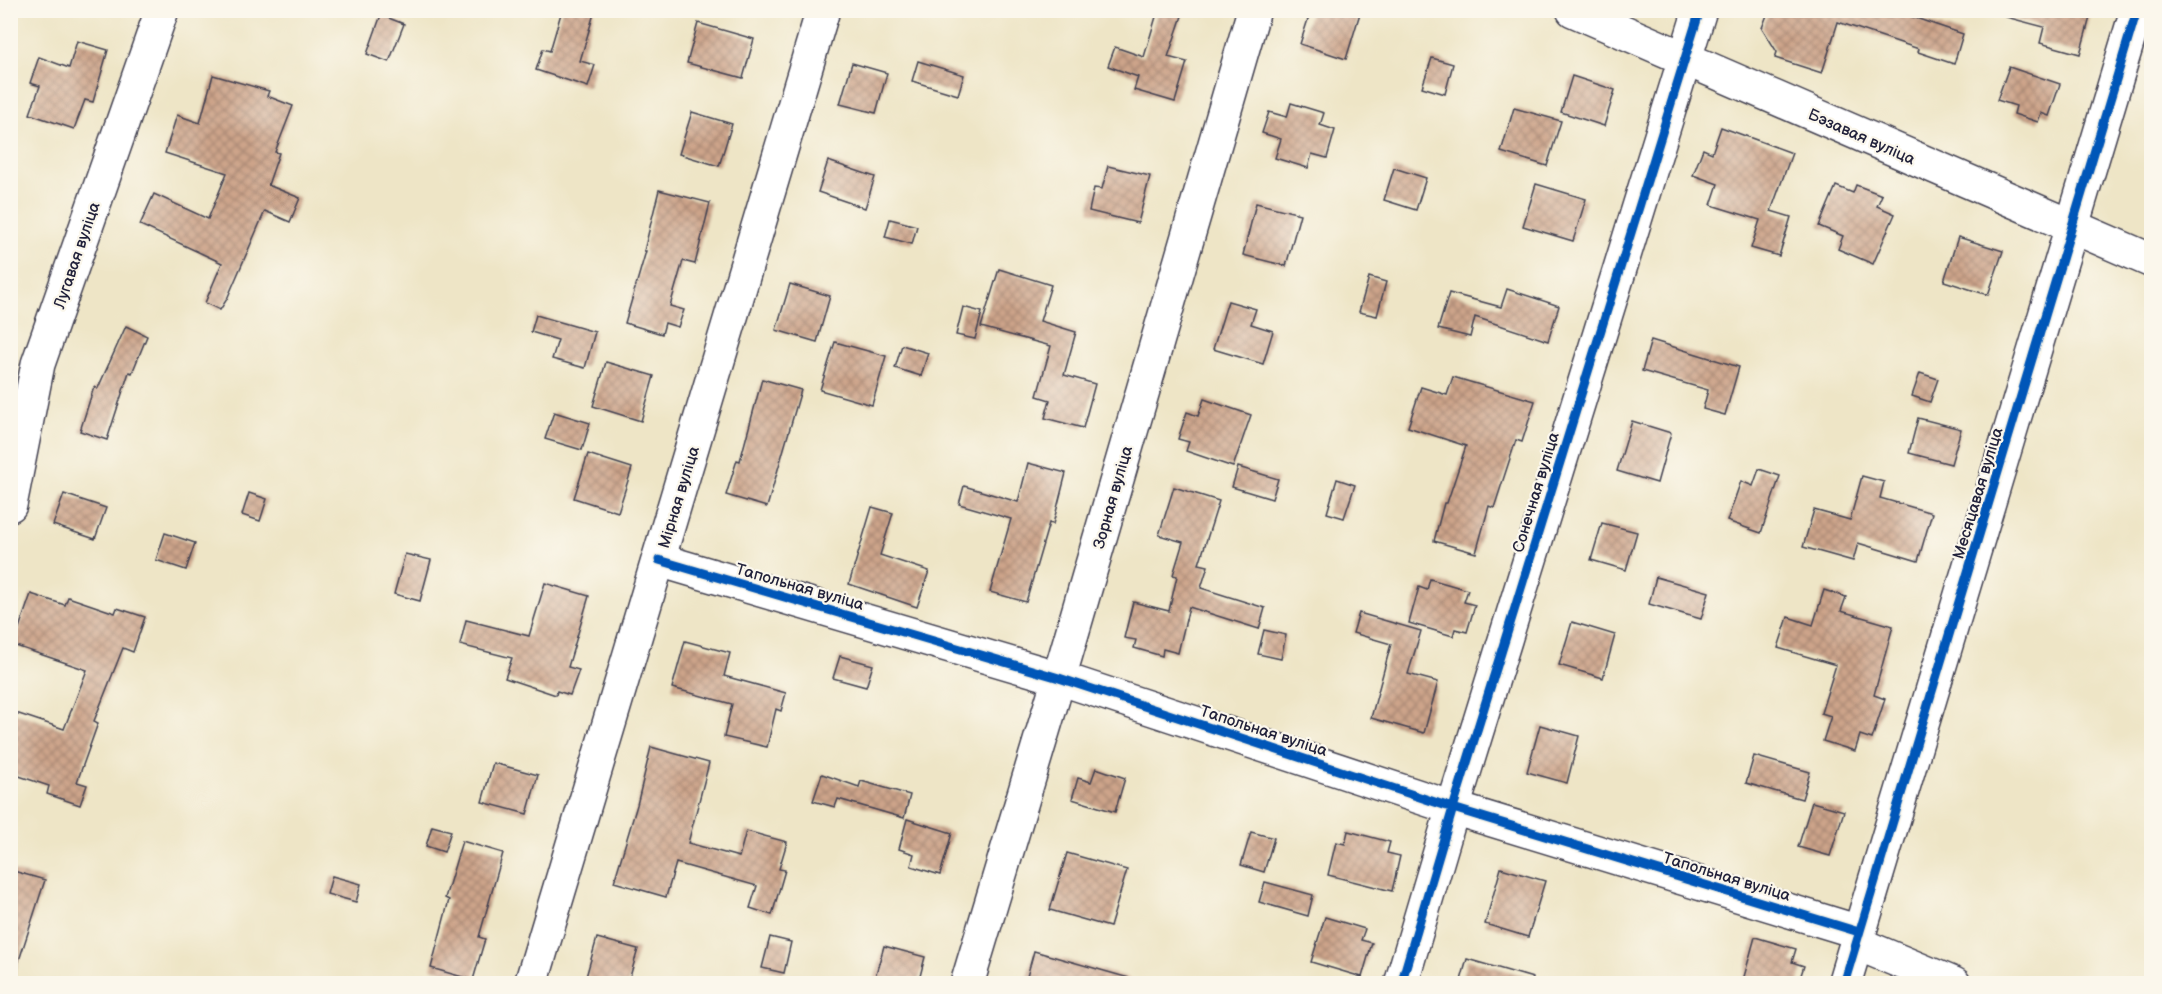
<svg xmlns="http://www.w3.org/2000/svg" width="2162" height="994" font-family="'Balsamiq Sans',sans-serif">
	<style>
		.building { fill: url(#building-cross-hatch) }
		.lines { fill: none; stroke-linecap: round; stroke-linejoin: round }
		.minor-casing { stroke: #413f50; stroke-width: 36 }
		.minor { stroke: #fff; stroke-width: 33 }
		.cycleway-casing { stroke: #fbf7ec; stroke-width: 13 }
		.cycleway { stroke: #0057b8; stroke-width: 9 }
		.labels { text-anchor: middle; stroke-width: 4.5; stroke-linejoin: round; paint-order: stroke }
		.street-label { font-size: 16px; fill: #22223b; stroke: #fbf7ec }
	</style>
	<defs>
		<pattern id="building-cross-hatch" width="8" height="8" patternUnits="userSpaceOnUse" patternTransform="scale(1.5)"><rect width="8" height="8" fill="#cda48a"/><path d="M0 0l8 8M0 8l8-8" fill="none" stroke="#a68572"/></pattern>
	</defs>
	<rect width="100%" height="100%" fill="#fbf7ec"/>
	<filter id="ink" filterUnits="userSpaceOnUse"><feTurbulence type="fractalNoise" baseFrequency=".0167" numOctaves="2"/><feDisplacementMap in="SourceGraphic" scale="12" xChannelSelector="R" yChannelSelector="G"/><feConvolveMatrix kernelMatrix="1 2 1 2 8 2 1 2 1" color-interpolation-filters="sRGB"/></filter>
	<filter id="wash" filterUnits="userSpaceOnUse"><feTurbulence type="fractalNoise" baseFrequency=".008" numOctaves="4" result="noise"/><feDisplacementMap in="SourceGraphic" scale="24" xChannelSelector="R" yChannelSelector="G"/><feGaussianBlur stdDeviation="1.35" result="paint"/><feColorMatrix in="noise" values="0 0 0 0 0 0 0 0 0 0 0 0 0 0 0 0 0 1.4 0 .05"/><feComposite in="paint" operator="in"/></filter>
	<g filter="url(#wash)">
		<rect width="100%" height="100%" fill="#eee5c6"/>
		<g id="blocks">
			<g class="building">
				<polygon points="562,10 595,10 580,61 595,65 588,87 536,70 543,49 550,51"/>
				<polygon points="1158,10 1184,10 1168,57 1187,62 1175,102 1134,90 1138,77 1108,66 1115,47 1144,57"/>
				<polygon points="1311,10 1361,10 1346,59 1300,44"/>
				<polygon points="1769,10 1892,10 1963,34 1954,64 1918,52 1919,49 1838,22 1822,73 1775,58 1777,52 1762,28"/>
				<polygon points="2007,10 2092,10 2080,54 2040,43 2044,27 2006,17"/>
				<polygon points="381,15 404,24 389,62 367,54"/>
				<polygon points="698,23 754,39 743,78 687,63"/>
				<polygon points="77,41 108,50 93,102 85,100 74,129 30,114 40,86 30,83 39,57 69,68"/>
				<polygon points="1432,58 1453,64 1445,94 1422,87"/>
				<polygon points="918,61 964,75 958,95 912,81"/>
				<polygon points="852,63 887,73 876,113 840,104"/>
				<polygon points="2009,67 2060,84 2049,116 2041,113 2038,122 2014,114 2016,106 1997,100"/>
				<polygon points="213,75 269,91 267,96 293,106 275,152 279,153 268,185 300,198 290,222 265,211 227,299 220,310 205,303 222,263 140,225 154,194 208,219 227,173 165,153 177,115 200,123"/>
				<polygon points="1572,76 1615,90 1604,126 1561,112"/>
				<polygon points="1291,103 1324,113 1320,125 1335,130 1327,158 1312,154 1308,168 1275,158 1281,139 1262,133 1269,112 1287,117"/>
				<polygon points="1514,108 1561,121 1547,166 1501,152"/>
				<polygon points="692,112 732,124 719,166 679,154"/>
				<polygon points="1721,127 1792,153 1771,211 1791,217 1779,256 1751,248 1760,220 1711,205 1718,184 1693,175 1703,149 1712,153"/>
				<polygon points="828,161 875,177 865,208 818,192"/>
				<polygon points="1108,166 1150,176 1138,223 1089,211 1094,188 1102,189"/>
				<polygon points="1394,168 1426,178 1416,210 1384,200"/>
				<polygon points="1536,184 1586,199 1573,241 1523,226"/>
				<polygon points="1856,185 1882,195 1877,206 1895,214 1873,264 1838,249 1843,236 1819,226 1836,186 1853,193"/>
				<polygon points="659,190 710,203 695,264 683,261 670,306 684,310 678,327 665,323 662,334 625,323 646,251 644,251"/>
				<polygon points="1256,203 1300,214 1286,266 1243,255"/>
				<polygon points="890,219 917,226 912,244 885,237"/>
				<polygon points="1958,237 2003,251 1988,295 1944,281"/>
				<polygon points="999,269 1051,285 1040,321 1076,332 1064,375 1095,384 1083,428 1045,418 1050,400 1037,396 1051,346 981,327"/>
				<polygon points="1369,277 1386,282 1377,316 1359,312"/>
				<polygon points="790,284 830,296 817,342 776,330"/>
				<polygon points="1507,289 1559,306 1548,341 1475,317 1470,337 1438,329 1449,293 1501,307"/>
				<polygon points="1228,301 1256,309 1251,324 1273,331 1263,364 1213,349"/>
				<polygon points="963,307 982,312 975,339 956,335"/>
				<polygon points="536,315 595,332 585,368 552,359 558,340 531,332"/>
				<polygon points="126,326 147,336 132,373 129,372 107,440 80,431 94,387 98,388"/>
				<polygon points="1651,340 1739,367 1725,415 1703,409 1708,390 1642,371"/>
				<polygon points="835,342 886,356 872,405 820,390"/>
				<polygon points="902,345 928,353 921,376 895,368"/>
				<polygon points="606,362 654,376 641,421 593,406"/>
				<polygon points="1920,373 1938,379 1930,402 1912,396"/>
				<polygon points="1453,377 1535,401 1522,442 1516,440 1494,508 1489,506 1476,553 1434,541 1444,503 1447,503 1466,446 1408,427 1421,387 1447,395"/>
				<polygon points="762,379 801,390 767,507 726,495 737,460 740,461"/>
				<polygon points="1204,399 1251,415 1233,467 1186,451 1189,442 1178,439 1187,412 1198,416"/>
				<polygon points="554,412 590,423 582,450 545,439"/>
				<polygon points="1918,418 1961,429 1951,464 1909,453"/>
				<polygon points="1632,421 1671,433 1657,483 1617,471"/>
				<polygon points="588,454 632,468 618,512 574,498"/>
				<polygon points="1028,463 1066,473 1053,524 1049,523 1026,602 990,592 1011,519 959,504 964,486 1018,502"/>
				<polygon points="1238,467 1278,479 1272,499 1232,487"/>
				<polygon points="1759,469 1780,476 1761,533 1727,521 1741,481 1753,486"/>
				<polygon points="1862,476 1884,482 1880,498 1932,513 1918,561 1858,543 1853,561 1803,547 1814,510 1850,520"/>
				<polygon points="1337,479 1355,485 1344,518 1327,513"/>
				<polygon points="1174,487 1219,501 1199,564 1208,566 1201,588 1265,608 1259,629 1189,607 1178,653 1163,649 1162,656 1134,648 1136,640 1124,638 1133,602 1169,611 1177,576 1173,575 1183,542 1159,535"/>
				<polygon points="249,493 267,499 260,521 242,515"/>
				<polygon points="64,494 106,508 95,539 53,525"/>
				<polygon points="872,507 893,513 880,555 929,571 917,607 849,584"/>
				<polygon points="1602,523 1637,532 1626,570 1591,560"/>
				<polygon points="165,533 195,543 186,570 156,560"/>
				<polygon points="405,554 431,560 420,601 394,594"/>
				<polygon points="1656,577 1709,592 1701,619 1649,604"/>
				<polygon points="1430,579 1468,590 1464,602 1475,605 1467,632 1455,629 1453,636 1409,623 1419,587 1427,590"/>
				<polygon points="545,583 589,596 568,667 579,670 570,695 557,691 556,695 505,678 512,658 460,645 466,620 529,636"/>
				<polygon points="1824,590 1846,597 1841,611 1893,626 1874,695 1885,699 1872,739 1860,735 1855,751 1823,741 1831,716 1821,713 1836,665 1778,648 1788,617 1813,625"/>
				<polygon points="31,594 65,605 68,597 115,613 117,608 145,617 133,652 123,648 94,721 98,723 77,782 87,785 80,805 47,794 49,786 10,773 10,711 64,729 87,670 13,645"/>
				<polygon points="1359,613 1421,631 1408,674 1438,682 1424,733 1371,718 1391,644 1353,633"/>
				<polygon points="1572,622 1615,635 1603,678 1559,665"/>
				<polygon points="1264,630 1286,635 1281,659 1258,654"/>
				<polygon points="685,641 730,653 724,676 786,693 781,711 776,709 767,747 724,737 732,704 672,688"/>
				<polygon points="840,656 873,665 866,687 833,678"/>
				<polygon points="1540,725 1579,736 1567,783 1527,772"/>
				<polygon points="651,747 709,763 688,843 739,857 746,831 787,842 779,869 785,870 772,915 750,908 757,886 676,863 666,897 614,882 637,805"/>
				<polygon points="1754,756 1810,772 1802,799 1746,783"/>
				<polygon points="493,763 538,775 527,814 482,802"/>
				<polygon points="1096,768 1125,778 1115,812 1072,799 1078,778 1091,782"/>
				<polygon points="822,774 859,787 861,781 910,795 904,818 838,799 835,807 813,801"/>
				<polygon points="1812,802 1844,811 1830,856 1798,847"/>
				<polygon points="907,819 952,833 940,875 911,866 914,854 899,849"/>
				<polygon points="432,826 451,831 444,852 426,846"/>
				<polygon points="1348,831 1390,842 1387,853 1400,856 1392,891 1328,875 1336,842 1345,844"/>
				<polygon points="1251,832 1274,838 1264,872 1241,865"/>
				<polygon points="462,841 503,853 479,937 485,939 473,980 431,968 449,900 445,898"/>
				<polygon points="1067,853 1127,870 1110,927 1050,910"/>
				<polygon points="1501,868 1545,881 1528,937 1485,924"/>
				<polygon points="10,870 45,880 14,976 10,976"/>
				<polygon points="332,876 361,884 356,902 327,894"/>
				<polygon points="1265,882 1313,895 1308,916 1259,902"/>
				<polygon points="1325,917 1365,929 1361,940 1372,943 1362,977 1311,962"/>
				<polygon points="770,937 791,942 784,973 762,968"/>
				<polygon points="1755,937 1796,949 1792,962 1804,966 1798,984 1742,984"/>
				<polygon points="597,938 638,949 628,984 584,984"/>
				<polygon points="884,946 925,957 918,984 873,984"/>
				<polygon points="1034,951 1129,978 1128,984 1025,984"/>
				<polygon points="1467,959 1533,978 1532,984 1460,984"/>
			</g>
		</g>
	</g>
	<g filter="url(#ink)">
		<use href="#blocks" fill-opacity="0" stroke="#413f50" stroke-width="1.5"/>
		<g class="lines">
			<defs>
				<g id="minor">
					<polyline points="1573,10 2152,261"/>
					<polyline points="10,505 38,364 162,10"/>
					<polyline points="659,560 1059,678 1453,808 1859,932"/>
					<polyline points="1856,943 1954,984"/>
					<polyline points="531,984 823,10"/>
					<polyline points="967,984 1059,678 1254,10"/>
					<polyline points="1401,984 1453,808 1700,10"/>
					<polyline points="1844,984 2137,10"/>
				</g>
			</defs>
			<use href="#minor" class="minor-casing"/>
			<use href="#minor" class="minor"/>
			<defs>
				<g id="cycleway">
					<polyline points="659,560 1059,678 1453,808 1859,932"/>
					<polyline points="1401,984 1453,808 1700,10"/>
					<polyline points="1844,984 2137,10"/>
				</g>
			</defs>
			<use href="#cycleway" class="cycleway-casing"/>
			<use href="#cycleway" class="cycleway"/>
		</g>
	</g>
	<g class="labels">
		<g class="street-label">
			<text transform="translate(1862 136) rotate(24)" y="6">Бэзавая вуліца</text>
			<text transform="translate(76 255) rotate(-71)" y="6">Лугавая вуліца</text>
			<text transform="translate(1535 492) rotate(-73)" y="6">Сонечная вуліца</text>
			<text transform="translate(1977 493) rotate(-73)" y="6">Месяцавая вуліца</text>
			<text transform="translate(678 497) rotate(-73)" y="6">Мірная вуліца</text>
			<text transform="translate(1112 497) rotate(-74)" y="6">Зорная вуліца</text>
			<text transform="translate(800 586) rotate(16)" y="6">Тапольная вуліца</text>
			<text transform="translate(1264 730) rotate(18)" y="6">Тапольная вуліца</text>
			<text transform="translate(1727 876) rotate(17)" y="6">Тапольная вуліца</text>
		</g>
	</g>
	<rect width="2162" height="994" fill="none" stroke="#fbf7ec" stroke-width="36"/>
</svg>
